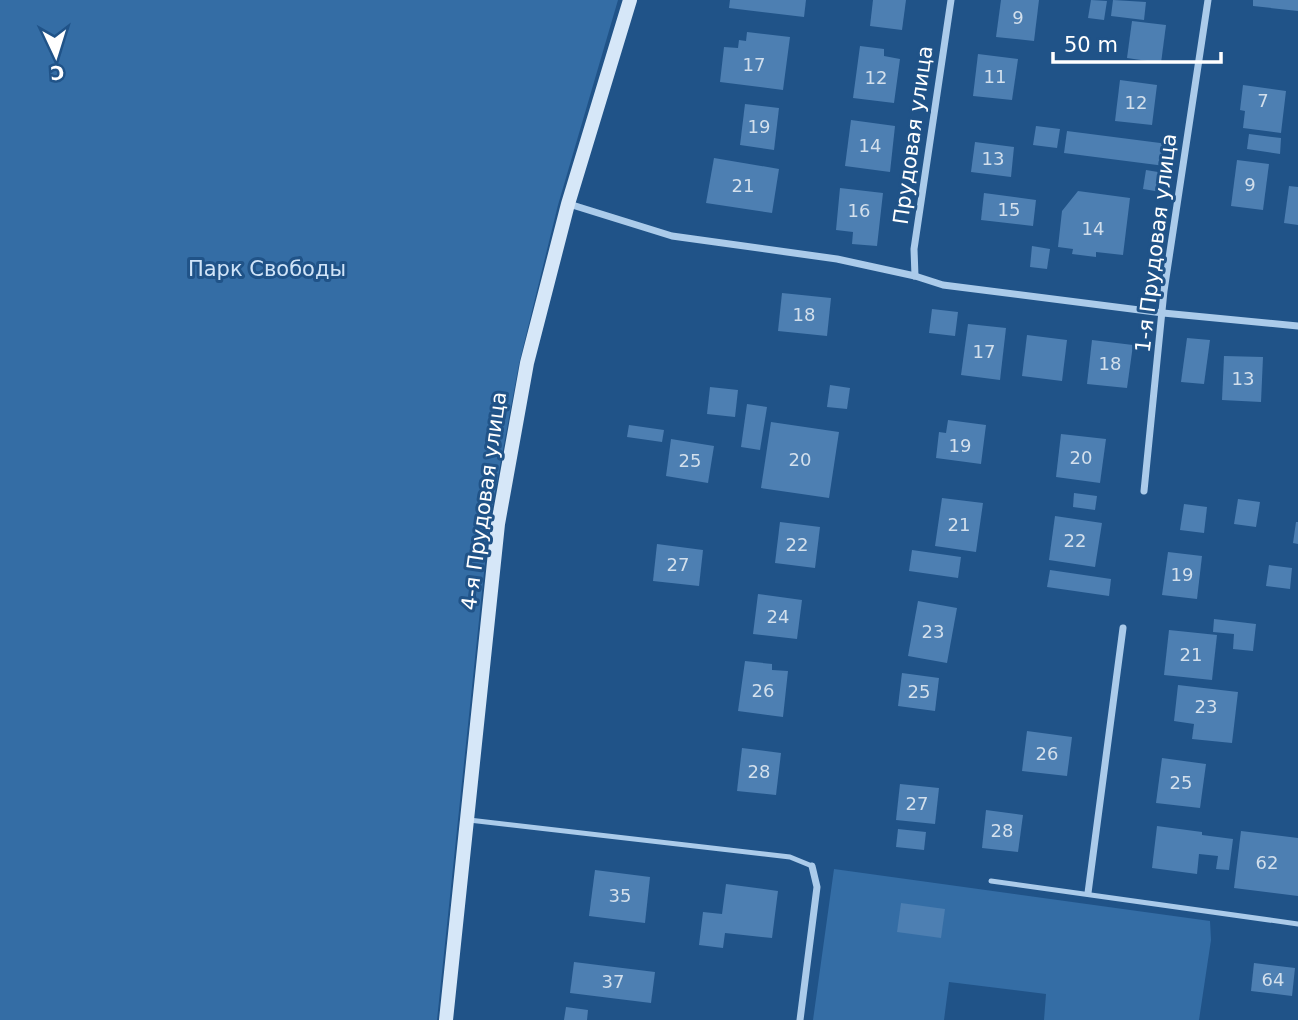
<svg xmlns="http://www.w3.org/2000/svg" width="1298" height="1020" font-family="'DejaVu Sans',sans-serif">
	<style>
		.green { fill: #346da5 }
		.building { fill: #4d7fb2 }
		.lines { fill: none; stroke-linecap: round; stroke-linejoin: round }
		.service { stroke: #abcbea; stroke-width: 5 }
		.minor { stroke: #abcbea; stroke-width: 7 }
		.secondary { stroke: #d6e7f8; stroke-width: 14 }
		.labels { text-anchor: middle; stroke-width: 6; stroke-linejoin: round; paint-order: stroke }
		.number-label { font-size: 18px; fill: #d2dfec }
		.street-label { font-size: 21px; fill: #fff; stroke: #205388 }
		.park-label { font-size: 21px; fill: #d0e4f8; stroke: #205388 }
	</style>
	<rect width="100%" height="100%" fill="#205388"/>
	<g class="green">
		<polygon points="0,0 618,0 558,205 519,364 489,525 437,1020 0,1020"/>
		<polygon points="834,869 1210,921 1211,940 1199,1020 1044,1020 1046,994 949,982 944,1020 813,1020"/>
	</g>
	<g class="building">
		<polygon points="730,0 806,0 804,17 729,8"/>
		<polygon points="873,0 906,0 902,30 870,26"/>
		<polygon points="1001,0 1039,0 1034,41 996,37"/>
		<polygon points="1091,0 1107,1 1104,20 1088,18"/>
		<polygon points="1113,0 1146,2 1144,20 1111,16"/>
		<polygon points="1253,0 1298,0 1298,11 1253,6"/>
		<polygon points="1132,21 1166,25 1161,63 1127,58"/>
		<polygon points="747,32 790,37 783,90 720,82 724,47 738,48 739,40 746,41"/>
		<polygon points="860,46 884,49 884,56 900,59 894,103 853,98"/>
		<polygon points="978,54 1018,59 1012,100 973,96"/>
		<polygon points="1120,80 1157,85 1152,125 1115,121"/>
		<polygon points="1243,85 1286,91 1281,133 1243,128 1245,111 1240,110"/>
		<polygon points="745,104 779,108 774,150 740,145"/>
		<polygon points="851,120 895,126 890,172 845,166"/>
		<polygon points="1036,126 1060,129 1057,148 1033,145"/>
		<polygon points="1067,131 1168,144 1165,166 1064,153"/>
		<polygon points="1249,134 1281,138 1280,154 1247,149"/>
		<polygon points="975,142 1014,147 1011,177 971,172"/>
		<polygon points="714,158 779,169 772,213 706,203"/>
		<polygon points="1237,160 1269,164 1263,210 1231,206"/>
		<polygon points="1146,170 1164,173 1161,192 1143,189"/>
		<polygon points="1289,186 1298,187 1298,225 1284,223"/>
		<polygon points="840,188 883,193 877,246 852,244 853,232 836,230"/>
		<polygon points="1078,191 1130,198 1123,255 1096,252 1096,257 1072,254 1073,249 1058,247 1062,211"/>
		<polygon points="984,193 1036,200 1033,226 981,220"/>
		<polygon points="1032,246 1050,249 1047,269 1030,267"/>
		<polygon points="782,293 831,298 827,336 778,331"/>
		<polygon points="932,309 958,312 955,336 929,333"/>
		<polygon points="968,324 1006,328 1000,380 961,375"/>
		<polygon points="1027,335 1067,340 1062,381 1022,376"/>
		<polygon points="1187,338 1210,340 1204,384 1181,382"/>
		<polygon points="1092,340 1133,345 1127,388 1087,384"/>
		<polygon points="1224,356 1263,357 1261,402 1222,400"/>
		<polygon points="830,385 850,388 847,409 827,407"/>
		<polygon points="710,387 738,390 735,417 707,414"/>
		<polygon points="747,404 767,407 760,450 741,447"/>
		<polygon points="948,420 986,425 981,464 936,458 939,432 946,433"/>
		<polygon points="771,422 839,432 829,498 761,488"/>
		<polygon points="629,425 664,430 662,442 627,437"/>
		<polygon points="1061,434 1106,439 1100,483 1056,477"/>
		<polygon points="671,439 714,446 708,483 666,476"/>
		<polygon points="1074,493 1097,496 1095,510 1073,507"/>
		<polygon points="942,498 983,503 976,552 935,546"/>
		<polygon points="1238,499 1260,502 1256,527 1234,524"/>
		<polygon points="1184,504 1207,507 1204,533 1180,530"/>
		<polygon points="1055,516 1102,523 1095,567 1049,560"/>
		<polygon points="780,522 820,527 815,568 775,563"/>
		<polygon points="1296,522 1298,522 1298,544 1293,543"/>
		<polygon points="657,544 703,550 699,586 653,581"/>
		<polygon points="912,550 961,557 958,578 909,571"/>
		<polygon points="1168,552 1202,556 1197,599 1162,595"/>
		<polygon points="1269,565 1292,568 1290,589 1266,586"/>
		<polygon points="1050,570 1111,579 1109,596 1047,587"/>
		<polygon points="758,594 802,600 797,639 753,634"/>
		<polygon points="918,601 957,608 947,663 908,656"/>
		<polygon points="1214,619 1256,624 1253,651 1233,649 1234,634 1213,632"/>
		<polygon points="1169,630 1217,635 1212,680 1164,675"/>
		<polygon points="745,661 772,664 772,670 788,671 783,717 738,711"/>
		<polygon points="902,673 939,678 935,711 898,706"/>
		<polygon points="1178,685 1238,692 1232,743 1192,739 1194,724 1174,721"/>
		<polygon points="1027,731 1072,737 1067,776 1022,771"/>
		<polygon points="742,748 781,753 776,795 737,791"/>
		<polygon points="1162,758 1206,764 1200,808 1156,803"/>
		<polygon points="900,784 939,788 935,824 896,820"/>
		<polygon points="986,810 1023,815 1018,852 982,848"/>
		<polygon points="1157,826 1202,832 1202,835 1233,839 1229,870 1216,869 1218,856 1199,854 1197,874 1152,868"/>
		<polygon points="898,829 926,832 924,850 896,847"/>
		<polygon points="1241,831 1298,838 1298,896 1234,888"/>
		<polygon points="595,870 650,877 645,923 589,916"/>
		<polygon points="726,884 778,891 772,938 725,933 723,948 699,945 703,912 722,914"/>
		<polygon points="901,903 945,909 941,938 897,932"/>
		<polygon points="574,962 655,972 651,1003 570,993"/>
		<polygon points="1254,963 1295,968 1292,996 1251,991"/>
		<polygon points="566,1007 588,1010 587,1020 564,1020"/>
	</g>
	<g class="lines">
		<g class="service">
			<polyline points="469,820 790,857 812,866"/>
			<polyline points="991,881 1298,924"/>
		</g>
		<g class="minor">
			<polyline points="569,204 672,236 837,259 915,276 943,285 1163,313 1298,326"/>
			<polyline points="915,276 914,249 951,0"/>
			<polyline points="1144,491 1164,291 1208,0"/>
			<polyline points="1088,893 1123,628"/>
			<polyline points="800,1020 817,887 812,866"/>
		</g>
		<polyline class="secondary" points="446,1020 498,524 527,363 568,204 630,0"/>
	</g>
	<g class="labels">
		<g class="number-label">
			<text x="1018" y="24">9</text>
			<text x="754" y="71">17</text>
			<text x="995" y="83">11</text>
			<text x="876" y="84">12</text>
			<text x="1263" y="107">7</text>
			<text x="1136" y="109">12</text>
			<text x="759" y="133">19</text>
			<text x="870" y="152">14</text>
			<text x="993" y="165">13</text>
			<text x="1250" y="191">9</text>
			<text x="743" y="192">21</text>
			<text x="1009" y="216">15</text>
			<text x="859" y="217">16</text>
			<text x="1093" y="235">14</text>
			<text x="804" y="321">18</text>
			<text x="984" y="358">17</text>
			<text x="1110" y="370">18</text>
			<text x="1243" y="385">13</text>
			<text x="960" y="452">19</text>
			<text x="1081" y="464">20</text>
			<text x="800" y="466">20</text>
			<text x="690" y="467">25</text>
			<text x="959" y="531">21</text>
			<text x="1075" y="547">22</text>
			<text x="797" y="551">22</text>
			<text x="678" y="571">27</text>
			<text x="1182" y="581">19</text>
			<text x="778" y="623">24</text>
			<text x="933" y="638">23</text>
			<text x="1191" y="661">21</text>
			<text x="763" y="697">26</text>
			<text x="919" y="698">25</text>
			<text x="1206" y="713">23</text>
			<text x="1047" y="760">26</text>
			<text x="759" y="778">28</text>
			<text x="1181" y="789">25</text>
			<text x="917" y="810">27</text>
			<text x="1002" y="837">28</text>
			<text x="1267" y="869">62</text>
			<text x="620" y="902">35</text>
			<text x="1273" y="986">64</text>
			<text x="613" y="988">37</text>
		</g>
		<g class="street-label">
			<text transform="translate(913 135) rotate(-82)" y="7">Прудовая улица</text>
			<text transform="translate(1156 243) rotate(-83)" y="7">1-я Прудовая улица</text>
			<text transform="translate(484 501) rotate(-82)" y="7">4-я Прудовая улица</text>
		</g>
		<g class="park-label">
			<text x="267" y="276">Парк Свободы</text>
		</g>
	</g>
	<g transform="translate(56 56) rotate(176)" stroke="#205388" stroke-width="5" paint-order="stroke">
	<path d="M0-5L12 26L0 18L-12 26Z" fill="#ffffff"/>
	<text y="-10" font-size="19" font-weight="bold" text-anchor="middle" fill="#ffffff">С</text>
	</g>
	<path d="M1053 52v10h168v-10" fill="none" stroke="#ffffff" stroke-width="3.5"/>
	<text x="1064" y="52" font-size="21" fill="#ffffff" stroke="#205388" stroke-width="5" paint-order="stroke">50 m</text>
</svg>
